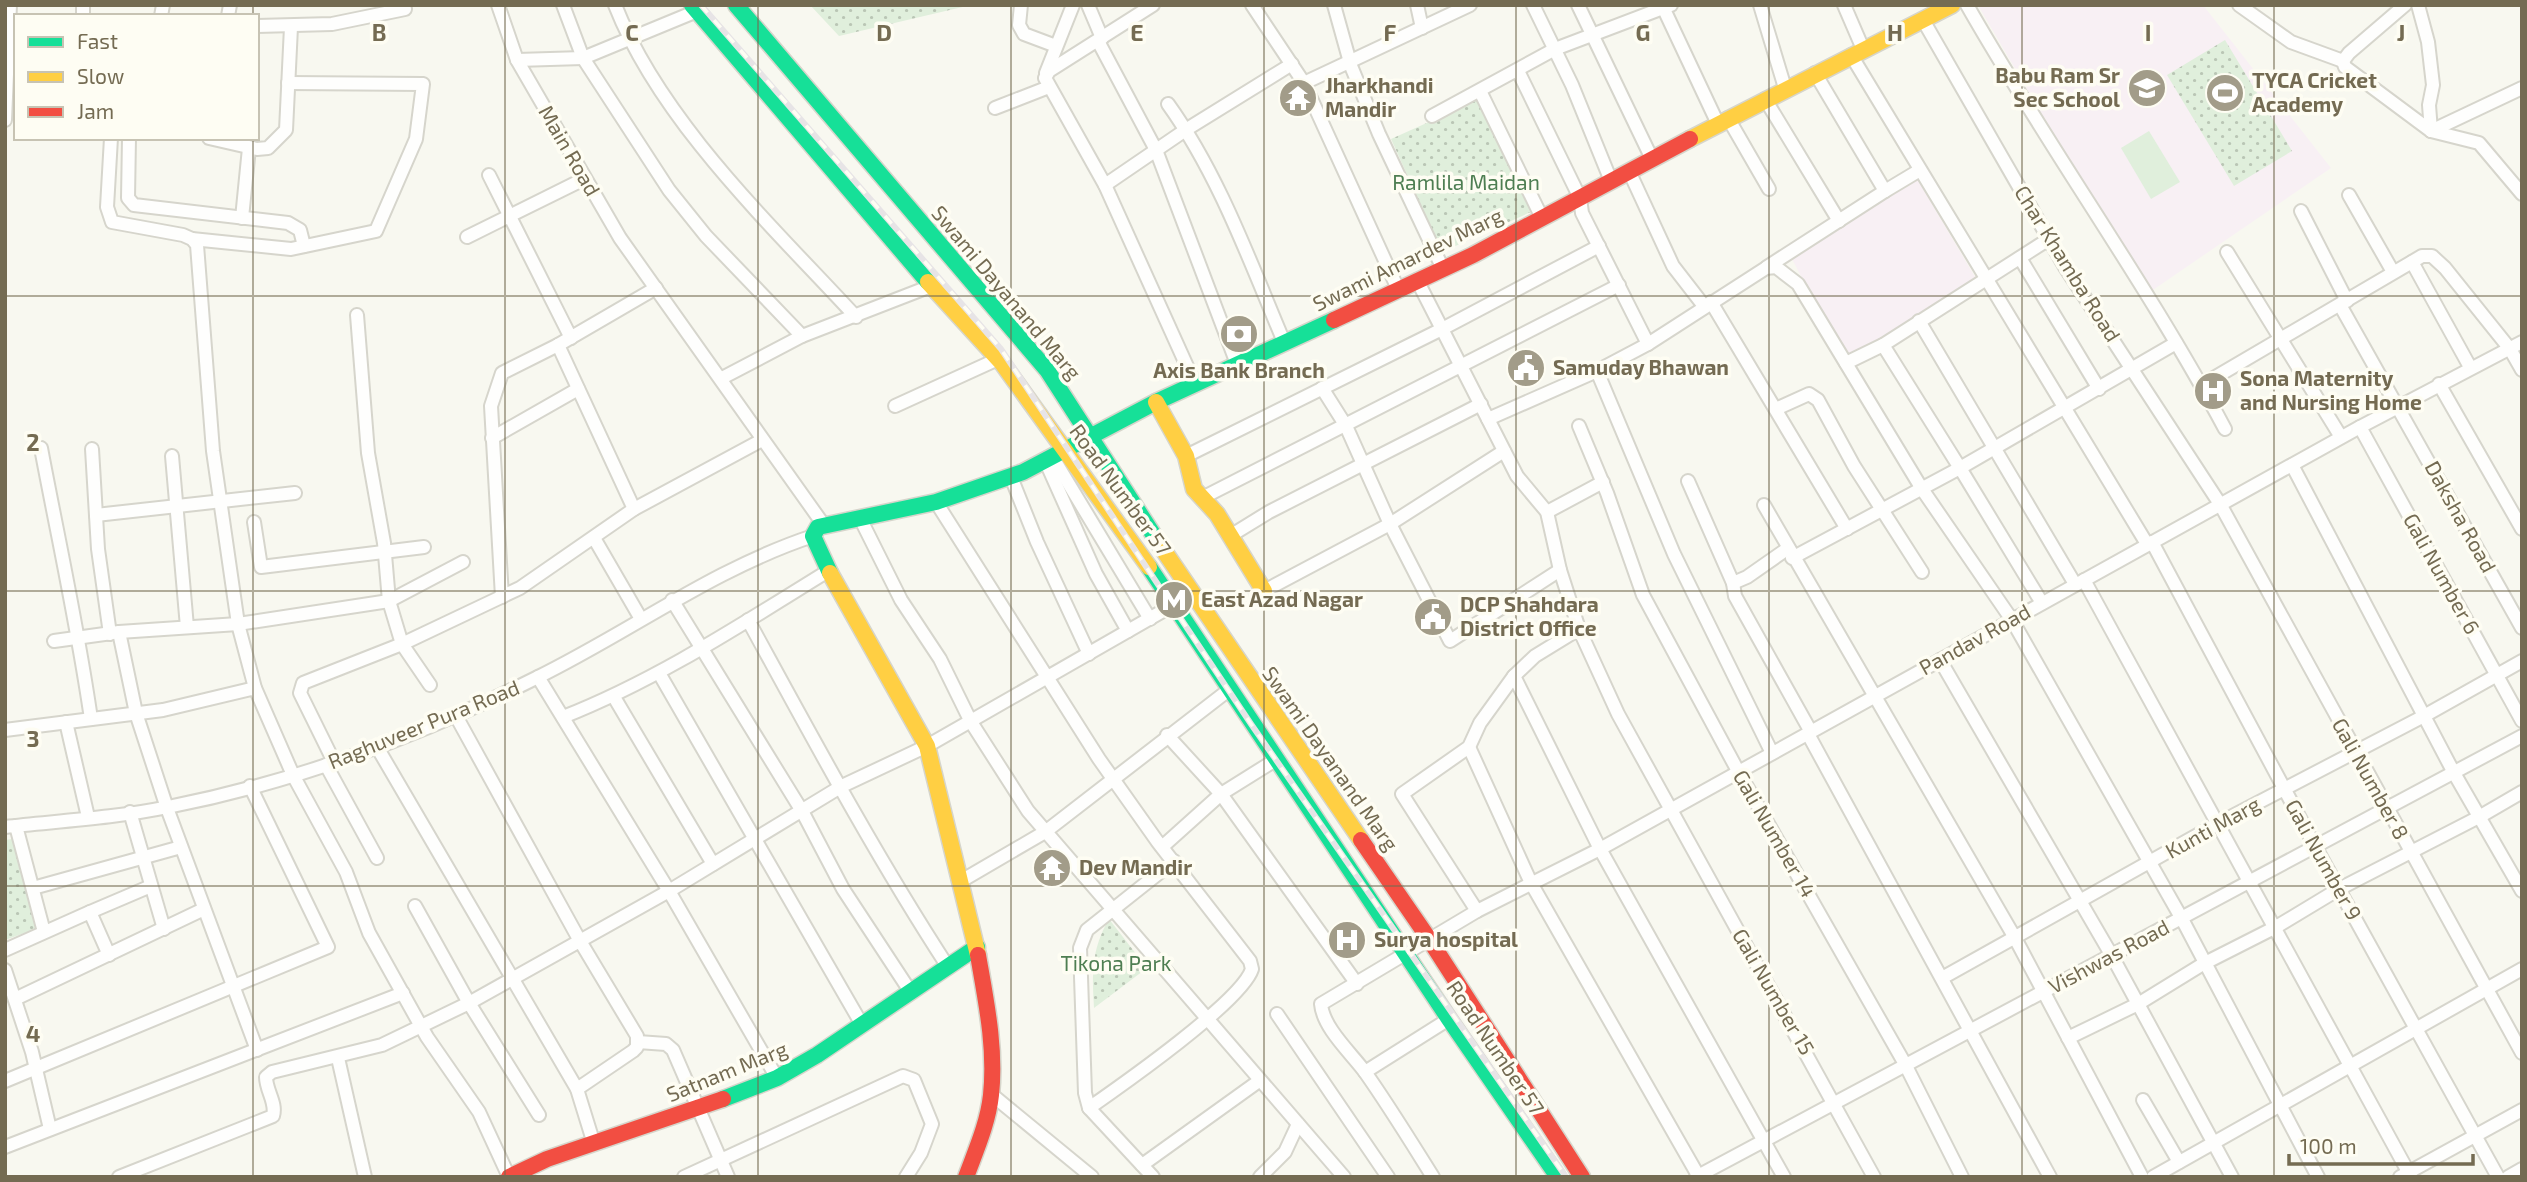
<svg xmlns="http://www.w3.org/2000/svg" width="2527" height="1182" font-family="'Exo 2',sans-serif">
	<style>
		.education { fill: #f8f0f4 }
		.grass { fill: url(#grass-dots) }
		.garden { fill: #e0efdc }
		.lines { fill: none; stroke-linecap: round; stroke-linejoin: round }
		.street-casing { stroke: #d6d5cc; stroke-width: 16 }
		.fast-casing { stroke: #d6d5cb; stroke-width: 19 }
		.slow-casing { stroke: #d6d5cb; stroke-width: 19 }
		.jam-casing { stroke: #d6d5cb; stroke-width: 19 }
		.street { stroke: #fefefd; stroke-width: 12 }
		.fast { stroke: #16e098; stroke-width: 16 }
		.slow { stroke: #ffcf43; stroke-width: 16 }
		.jam { stroke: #f24e42; stroke-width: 16 }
		.rail-casing { stroke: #e7e4e6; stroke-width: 6 }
		.rail { stroke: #fefdf3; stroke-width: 3.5; stroke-dasharray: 10; stroke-linecap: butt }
		.grid { fill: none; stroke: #746b52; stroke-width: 2; stroke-opacity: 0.55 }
		.labels { text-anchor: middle; stroke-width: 7; stroke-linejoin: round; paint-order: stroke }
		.poi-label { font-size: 21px; font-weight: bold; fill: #746b52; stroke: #fefdf3; text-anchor: start }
		.street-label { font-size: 21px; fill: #746b52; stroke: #fefdf3 }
		.park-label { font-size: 21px; fill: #4e7e52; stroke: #fefdf3 }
		.grid-label { font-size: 23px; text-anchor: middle; font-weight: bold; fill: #746b52; stroke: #fefdf3; stroke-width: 7; stroke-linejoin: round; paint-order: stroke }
	</style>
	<defs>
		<pattern id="grass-dots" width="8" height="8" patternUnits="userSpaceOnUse" patternTransform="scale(1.75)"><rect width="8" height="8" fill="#e0efdc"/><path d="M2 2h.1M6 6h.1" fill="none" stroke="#bac6b5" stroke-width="1.8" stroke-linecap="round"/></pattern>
	</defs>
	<rect width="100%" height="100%" fill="#f8f8f0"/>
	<g class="education">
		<polygon points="1982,5 2203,5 2331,168 2147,294 1979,7"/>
		<polygon points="1917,179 1981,287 1849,368 1791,257"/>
	</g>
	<g class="grass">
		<polygon points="810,5 971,5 839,36"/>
		<polygon points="2225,40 2292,151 2234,186 2167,75"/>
		<polygon points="1480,99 1533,211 1442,252 1391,139"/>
		<polygon points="26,837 41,927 5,940 5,840"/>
		<path d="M 1109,919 L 1147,968 L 1094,1008 C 1092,973 1091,950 1109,919 Z"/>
	</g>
	<polygon class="garden" points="2149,131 2180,182 2151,199 2121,148"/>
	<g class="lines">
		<defs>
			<g id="street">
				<polyline points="498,5 517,60 620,238 823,524"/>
				<polyline points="563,5 583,58 669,190 706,236 802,336"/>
				<path d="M 615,5 C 661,122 772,226 856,317"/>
				<polyline points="1021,5 1019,25 1024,34 1056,46"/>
				<polyline points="1088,5 1102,38"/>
				<polyline points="1153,5 1049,71 1045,78 1105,185 1195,384"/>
				<polyline points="1252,5 1304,83 1398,289"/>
				<polyline points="1334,5 1351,66 1379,134 1443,269"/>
				<polyline points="1417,5 1422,28"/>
				<polyline points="1533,5 1572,85 1611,181"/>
				<polyline points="1578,5 1652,159"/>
				<polyline points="1662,5 1718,124"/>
				<polyline points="1760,5 1785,88"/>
				<polyline points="1844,5 1863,49"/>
				<path d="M 1967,5 C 2049,149 2147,283 2225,429"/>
				<polyline points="2239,5 2291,42 2343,61"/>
				<polyline points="2405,5 2349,53 2343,61 2345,67 2431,131 2479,143 2522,194"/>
				<polyline points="2418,5 2428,42 2433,85 2429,105 2431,131"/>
				<polyline points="83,16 83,5"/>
				<polyline points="161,16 163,5"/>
				<polyline points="228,16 230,5"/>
				<polyline points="1923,20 2065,267 2220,504 2522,1053"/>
				<polyline points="257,26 332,24 405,9"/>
				<polyline points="1098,41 1156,150 1237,364"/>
				<polyline points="1851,55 2147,544"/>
				<polyline points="517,60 583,58 697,11"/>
				<polyline points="1518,71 1580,198 1582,213 1648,344"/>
				<polyline points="1046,73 1073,5"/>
				<polyline points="1815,73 1885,191 1920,170"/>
				<polyline points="1304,83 1470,5"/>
				<polyline points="1480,91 1542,218"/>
				<polyline points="1765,99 1839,221"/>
				<path d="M 1168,104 C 1219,175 1250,262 1284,342"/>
				<polyline points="995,108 1049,87"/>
				<polyline points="1432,116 1555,49 1671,5"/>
				<polyline points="1728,118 1769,189"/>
				<polyline points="5,120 10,5"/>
				<polyline points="2431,131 2522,88"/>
				<polyline points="111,138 107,207 112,222 183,235 192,239 197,245 213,451 238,624 255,688 293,775 346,872 369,933 427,1037 479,1112 509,1177"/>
				<polyline points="129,138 128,198 134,205 288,223 300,230 304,246"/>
				<polyline points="209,138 257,149 268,148 286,130 291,27"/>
				<polyline points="1629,171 1673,266 1704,306"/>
				<polyline points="489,175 571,338"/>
				<polyline points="1105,185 1187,129 1292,64"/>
				<polyline points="2349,195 2393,272"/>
				<polyline points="2301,211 2347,301"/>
				<polyline points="242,218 249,148"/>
				<polyline points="467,237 584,179"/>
				<polyline points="192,239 291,249 376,231 416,139 423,84 288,83"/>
				<polyline points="2227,252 2341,437"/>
				<polyline points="2020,258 2099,389"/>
				<polyline points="2412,262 2470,367"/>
				<polyline points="1767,267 1885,191"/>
				<polyline points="1417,280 1517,476 1547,512 1560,570 1579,629 1618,714 1874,1177"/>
				<polyline points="1711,302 1847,529"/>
				<polyline points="2340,305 2522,628"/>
				<polyline points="357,315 368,453 384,543 389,601 402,644 430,685"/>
				<polyline points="1919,321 2075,584"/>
				<polyline points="1883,345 1960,468 2176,343"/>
				<polyline points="1846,363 1883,345 2049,239"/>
				<polyline points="1597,371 1674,554 1772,753"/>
				<polyline points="722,378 802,336 931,286"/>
				<polyline points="2439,384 2522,529"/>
				<polyline points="2202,385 2422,256 2432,256 2445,268 2510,349 2522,370"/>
				<polyline points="1322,388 1346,426 1390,524 1450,641 1560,570"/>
				<polyline points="895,406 998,359"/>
				<polyline points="1778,408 1809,394 1818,400 1854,466 1922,572"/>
				<polyline points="1488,419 1597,371 1648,344 1766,268 1776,267 1798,284 1922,489 2012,620 2182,919 2318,1177"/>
				<polyline points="1579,426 1607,493 1643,595 1738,771 1905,1064 1962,1177"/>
				<polyline points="2360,427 2522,721"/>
				<polyline points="492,438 578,389"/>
				<path d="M 41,448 C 58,538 78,628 91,719"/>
				<polyline points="92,449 98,549 110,634"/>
				<polyline points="172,456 187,627"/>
				<polyline points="1052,456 1150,619"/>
				<polyline points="1186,456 1442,329 1599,246"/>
				<polyline points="1045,460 1096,574 1128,631"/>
				<polyline points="2292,465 2454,773 2522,891"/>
				<polyline points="1011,477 1037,542 1089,654"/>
				<polyline points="1688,481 1733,583 1735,596 1811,732"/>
				<polyline points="1202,498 1619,285"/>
				<path d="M 936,502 L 1099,759 L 1157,841 L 1250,961 L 1252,969 C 1242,1001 1122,1085 1089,1108"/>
				<polyline points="1764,505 2015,938 2142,1177"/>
				<polyline points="634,509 762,440"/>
				<polyline points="1547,512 1603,482"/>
				<polyline points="96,515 295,493"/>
				<polyline points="860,518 901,600 940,659 971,722 1028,811 1344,1177"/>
				<polyline points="254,522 261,567 424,547"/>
				<polyline points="1230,536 1269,512 1481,404"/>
				<polyline points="594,538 641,619"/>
				<polyline points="2152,542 2316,848 2498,1177"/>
				<polyline points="1792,558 1960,468 2042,603"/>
				<polyline points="2084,580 2411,1177"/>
				<polyline points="1733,583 1747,577 1787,549"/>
				<polyline points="1264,591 1390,524 1504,451"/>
				<polyline points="502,597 491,406 502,373 558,345 656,288"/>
				<polyline points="672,600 802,811 843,889 910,991"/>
				<path d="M 748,620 C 812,737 875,855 948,967"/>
				<polyline points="1579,629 1535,656 1514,676 1600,849 1784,1177"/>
				<polyline points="119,632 136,713 167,808 257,1050"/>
				<polyline points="54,641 119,632 238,624 389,601 463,562"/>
				<polyline points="1940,660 2112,956 2232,1177"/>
				<polyline points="659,673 861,1023"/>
				<polyline points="538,677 669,891 777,1078"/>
				<polyline points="614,697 713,864"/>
				<polyline points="456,716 580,941 637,1036 637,1047 633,1051 577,1089"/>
				<path d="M 563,717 C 657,680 742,624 828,571"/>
				<polyline points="66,722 88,817"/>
				<polyline points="5,730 163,710 255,688"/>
				<polyline points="1808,734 2050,1177"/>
				<polyline points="1167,735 1221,794 1357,984"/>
				<polyline points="377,747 577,1089 594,1144"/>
				<polyline points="1469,747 1531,883 1699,1177"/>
				<polyline points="334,762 300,693 303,683 402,644 520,588 634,509 558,345"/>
				<polyline points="326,765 377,858"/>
				<polyline points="130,812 164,929"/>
				<polyline points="16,826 44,932"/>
				<path d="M 5,827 C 59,821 115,818 168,807 C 295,782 420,736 536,678 C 630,632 713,569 813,536"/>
				<polyline points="1162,847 1221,794 1277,759"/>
				<polyline points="961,881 1045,832 1230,689"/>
				<polyline points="33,888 181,847"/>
				<polyline points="415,906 469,1003 539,1115"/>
				<polyline points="1477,911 1402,794 1469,747 1480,723 1514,676"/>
				<polyline points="90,912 151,886"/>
				<polyline points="5,950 90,912 109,955"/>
				<polyline points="5,970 32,1052 50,1129"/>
				<polyline points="1942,978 2219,823 2424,716 2522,661"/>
				<polyline points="15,999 204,909"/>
				<polyline points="1277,1014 1388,1177"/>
				<polyline points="2068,1038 2138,1004 2203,964 2276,927 2339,889 2479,817 2522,792"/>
				<polyline points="638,1042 666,1044 673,1050 728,1177"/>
				<polyline points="338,1058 365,1177"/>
				<polyline points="1365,1072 1449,1019"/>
				<polyline points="5,1081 328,947 250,786"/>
				<polyline points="991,1094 1092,1177"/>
				<polyline points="2143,1100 2179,1162"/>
				<polyline points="5,1147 403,993"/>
				<polyline points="1142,1165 1259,1081"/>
				<path d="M 119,1177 L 273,1116 C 277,1103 266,1091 266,1077 L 272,1072 L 382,1045 L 469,1003 L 669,891 L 842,786 L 927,746 L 1175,604"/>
				<polyline points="684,1177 903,1076 914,1080 932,1124 921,1153 906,1177"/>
				<polyline points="1153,1177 1089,1108 1085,1093 1080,948 1087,930 1174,861"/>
				<polyline points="1260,1177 1285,1152 1298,1124"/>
				<path d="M 1433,1177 C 1411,1142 1389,1106 1365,1072 C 1351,1053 1323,1028 1321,1004 L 1477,911 L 1600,849 L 2360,427 L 2522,342"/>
				<polyline points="1696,1177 2522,736"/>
				<polyline points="2153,1177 2522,969"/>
				<polyline points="2400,1177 2522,1110"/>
				<polyline points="2508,1177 2522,1169"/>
			</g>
			<g id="fast">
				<polyline points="692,5 928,282"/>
				<polyline points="736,5 1047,370 1162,548"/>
				<polyline points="1149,567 1449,1019 1558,1177"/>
				<polyline points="830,573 813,536 818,527 936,502 1023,472 1156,402 1334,320"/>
				<polyline points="723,1099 777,1078 817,1055 977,947"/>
			</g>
			<g id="slow">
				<polyline points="1690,139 1952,5"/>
				<polyline points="928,282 1002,363 1149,567"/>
				<polyline points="1156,402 1186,456 1194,489 1217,514 1264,591"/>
				<polyline points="1162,548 1361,840"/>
				<polyline points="830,573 927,746 978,955"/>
			</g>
			<g id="jam">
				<polyline points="1334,320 1473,255 1690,139"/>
				<polyline points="1361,840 1429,939 1582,1177"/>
				<polyline points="509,1177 547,1159 723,1099"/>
				<path d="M 966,1177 C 976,1150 988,1123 991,1095 C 996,1048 986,1001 978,955"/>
			</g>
		</defs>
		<use href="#street" class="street-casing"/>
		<use href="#fast" class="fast-casing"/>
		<use href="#slow" class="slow-casing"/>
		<use href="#jam" class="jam-casing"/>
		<use href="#street" class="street"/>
		<use href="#fast" class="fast"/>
		<use href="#slow" class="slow"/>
		<use href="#jam" class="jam"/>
		<defs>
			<polyline id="rail" points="701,5 1001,349 1251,724 1566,1177"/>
		</defs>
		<use href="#rail" class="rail-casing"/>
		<use href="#rail" class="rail"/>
	</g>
	<path class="grid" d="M 253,5 L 253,16M 505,5 L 505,1177M 758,5 L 758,1177M 1011,5 L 1011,1177M 1264,5 L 1264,1177M 1516,5 L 1516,1177M 1769,5 L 1769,1177M 2022,5 L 2022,1177M 2274,5 L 2274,1177M 253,138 L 253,1177M 5,296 L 2522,296M 5,591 L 2522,591M 5,886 L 2522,886"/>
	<defs>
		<symbol id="school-disc" viewBox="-11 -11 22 22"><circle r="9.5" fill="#a29c89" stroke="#fefdf3"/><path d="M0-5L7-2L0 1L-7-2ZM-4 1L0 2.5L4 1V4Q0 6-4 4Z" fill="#fff"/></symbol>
		<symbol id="stadium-disc" viewBox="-11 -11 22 22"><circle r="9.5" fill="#a29c89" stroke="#fefdf3"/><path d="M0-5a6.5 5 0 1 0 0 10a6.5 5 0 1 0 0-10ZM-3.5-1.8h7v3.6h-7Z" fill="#fff"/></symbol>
		<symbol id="temple-disc" viewBox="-11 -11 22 22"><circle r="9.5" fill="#a29c89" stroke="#fefdf3"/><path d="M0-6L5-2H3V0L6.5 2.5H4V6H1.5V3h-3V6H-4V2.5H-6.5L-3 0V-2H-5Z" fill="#fff"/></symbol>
		<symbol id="bank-disc" viewBox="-11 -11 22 22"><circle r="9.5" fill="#a29c89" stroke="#fefdf3"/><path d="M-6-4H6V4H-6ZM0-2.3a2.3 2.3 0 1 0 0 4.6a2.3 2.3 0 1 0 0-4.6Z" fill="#fff"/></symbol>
		<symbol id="civic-disc" viewBox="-11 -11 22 22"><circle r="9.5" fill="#a29c89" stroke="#fefdf3"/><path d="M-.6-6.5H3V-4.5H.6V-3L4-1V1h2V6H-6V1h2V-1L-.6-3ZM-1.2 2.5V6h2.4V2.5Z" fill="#fff"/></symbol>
		<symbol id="hospital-disc" viewBox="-11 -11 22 22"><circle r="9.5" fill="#a29c89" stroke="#fefdf3"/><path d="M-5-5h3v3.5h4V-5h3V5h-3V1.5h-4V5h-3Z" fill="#fff"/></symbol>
		<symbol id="metro-disc" viewBox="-11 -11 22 22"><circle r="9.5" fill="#a29c89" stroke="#fefdf3"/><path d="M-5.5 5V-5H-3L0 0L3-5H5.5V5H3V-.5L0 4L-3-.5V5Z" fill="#fff"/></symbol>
	</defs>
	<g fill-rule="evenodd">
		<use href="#school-disc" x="2125" y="66" width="44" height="44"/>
		<use href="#stadium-disc" x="2203" y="71" width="44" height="44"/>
		<use href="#temple-disc" x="1276" y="76" width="44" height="44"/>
		<use href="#bank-disc" x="1217" y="312" width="44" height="44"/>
		<use href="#civic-disc" x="1504" y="346" width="44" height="44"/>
		<use href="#hospital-disc" x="2191" y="369" width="44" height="44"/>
		<use href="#metro-disc" x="1152" y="578" width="44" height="44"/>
		<use href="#civic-disc" x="1411" y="595" width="44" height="44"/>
		<use href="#temple-disc" x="1030" y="846" width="44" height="44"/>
		<use href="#hospital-disc" x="1325" y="918" width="44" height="44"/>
	</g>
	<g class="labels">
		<g class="poi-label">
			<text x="2120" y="83" text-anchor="end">Babu Ram Sr<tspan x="2120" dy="24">Sec School</tspan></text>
			<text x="2252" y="88">TYCA Cricket<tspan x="2252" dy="24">Academy</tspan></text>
			<text x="1325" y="93">Jharkhandi<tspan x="1325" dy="24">Mandir</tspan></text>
			<text x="1553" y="375">Samuday Bhawan</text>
			<text x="1239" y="378" text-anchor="middle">Axis Bank Branch</text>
			<text x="2240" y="386">Sona Maternity<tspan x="2240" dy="24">and Nursing Home</tspan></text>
			<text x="1201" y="607">East Azad Nagar</text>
			<text x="1460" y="612">DCP Shahdara<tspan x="1460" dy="24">District Office</tspan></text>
			<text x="1079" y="875">Dev Mandir</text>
			<text x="1374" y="947">Surya hospital</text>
		</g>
		<g class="street-label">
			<text transform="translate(569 151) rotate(60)" y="7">Main Road</text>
			<text transform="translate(1408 260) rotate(-26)" y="7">Swami Amardev Marg</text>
			<text transform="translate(2067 264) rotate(58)" y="7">Char Khamba Road</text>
			<text transform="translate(1006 293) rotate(50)" y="7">Swami Dayanand Marg</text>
			<text transform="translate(1120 490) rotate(54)" y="7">Road Number 57</text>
			<text transform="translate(2460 517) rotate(61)" y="7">Daksha Road</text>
			<text transform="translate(2441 574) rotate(61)" y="7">Gali Number 6</text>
			<text transform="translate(1975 640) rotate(-29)" y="7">Pandav Road</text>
			<text transform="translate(424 725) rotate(-22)" y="7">Raghuveer Pura Road</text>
			<text transform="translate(1330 759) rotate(55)" y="7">Swami Dayanand Marg</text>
			<text transform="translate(2370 779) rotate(61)" y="7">Gali Number 8</text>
			<text transform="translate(2213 828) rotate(-29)" y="7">Kunti Marg</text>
			<text transform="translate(1774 834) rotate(60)" y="7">Gali Number 14</text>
			<text transform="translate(2323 860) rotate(61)" y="7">Gali Number 9</text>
			<text transform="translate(2109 957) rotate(-28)" y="7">Vishwas Road</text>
			<text transform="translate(1773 992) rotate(60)" y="7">Gali Number 15</text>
			<text transform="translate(1495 1048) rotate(56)" y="7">Road Number 57</text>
			<text transform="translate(727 1072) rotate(-22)" y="7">Satnam Marg</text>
		</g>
		<g class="park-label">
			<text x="1466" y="190">Ramlila Maidan</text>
			<text x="1116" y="971">Tikona Park</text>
		</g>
	</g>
	<g class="grid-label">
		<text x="379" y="41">B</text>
		<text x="632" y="41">C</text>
		<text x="884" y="41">D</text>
		<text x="1137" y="41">E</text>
		<text x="1390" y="41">F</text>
		<text x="1643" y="41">G</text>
		<text x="1895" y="41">H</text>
		<text x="2148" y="41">I</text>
		<text x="2401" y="41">J</text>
		<text x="33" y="451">2</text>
		<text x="33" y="747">3</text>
		<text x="33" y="1042">4</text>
	</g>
	<rect width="2527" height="1182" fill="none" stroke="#746b52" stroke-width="14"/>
	<rect x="14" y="14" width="245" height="126" fill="#fefdf3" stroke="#c7c3b3" stroke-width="2"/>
	<rect x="28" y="37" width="35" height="10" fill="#16e098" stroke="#c7c3b3" stroke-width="2"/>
	<text x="77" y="49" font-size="21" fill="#746b52">Fast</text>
	<rect x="28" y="72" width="35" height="10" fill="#ffcf43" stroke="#c7c3b3" stroke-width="2"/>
	<text x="77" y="84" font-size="21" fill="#746b52">Slow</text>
	<rect x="28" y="107" width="35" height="10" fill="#f24e42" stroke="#c7c3b3" stroke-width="2"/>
	<text x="77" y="119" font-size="21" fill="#746b52">Jam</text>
	<path d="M2289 1154v10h184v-10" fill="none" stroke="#746b52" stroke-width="3.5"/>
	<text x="2300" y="1154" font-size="21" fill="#746b52" stroke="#fefdf3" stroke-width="5" paint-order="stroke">100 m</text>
</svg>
